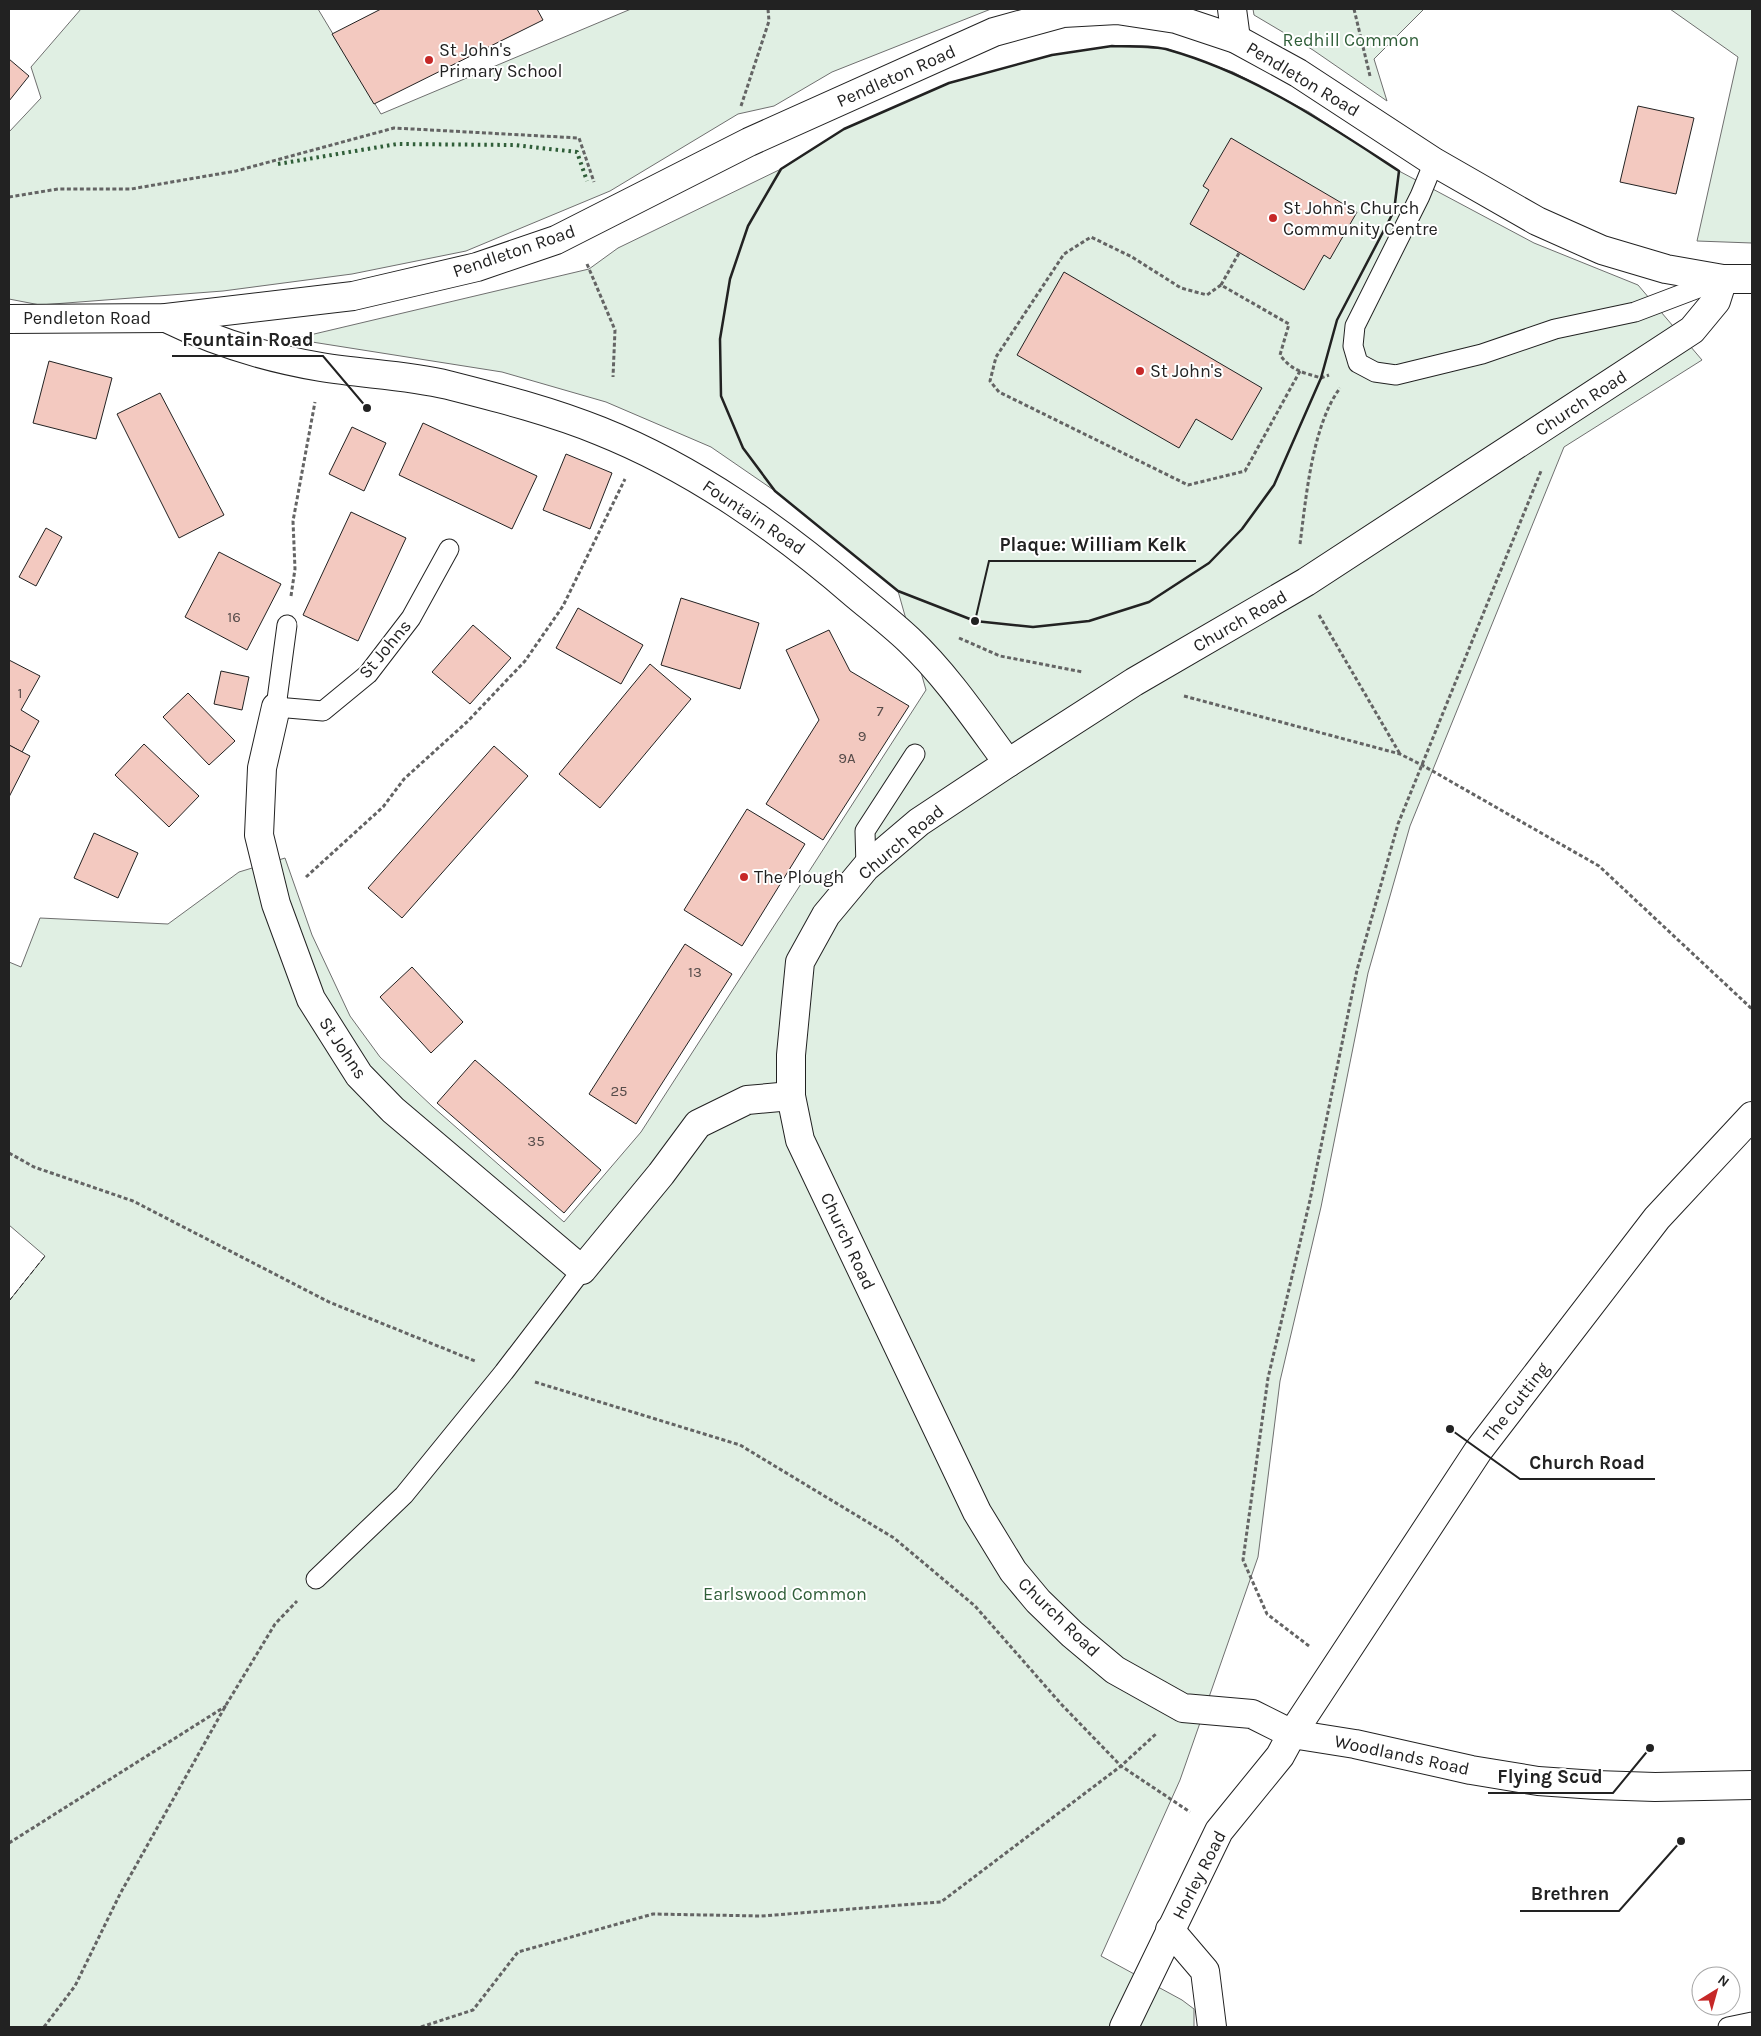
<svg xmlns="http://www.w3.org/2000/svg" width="1761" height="2036" font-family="Karla,sans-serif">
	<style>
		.green { fill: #e0efe3; stroke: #6f6f6f }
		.building { fill: #f3c9c0; stroke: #222 }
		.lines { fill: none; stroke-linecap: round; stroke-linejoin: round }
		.lane-casing { stroke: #222; stroke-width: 21 }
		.street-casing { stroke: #222; stroke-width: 30 }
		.secondary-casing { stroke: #222; stroke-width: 30 }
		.primary-casing { stroke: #222; stroke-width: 30 }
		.path { stroke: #646464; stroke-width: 3; stroke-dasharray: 4 2.5; stroke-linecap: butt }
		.lane { stroke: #fff; stroke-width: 19 }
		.street { stroke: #fff; stroke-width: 28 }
		.secondary { stroke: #fff; stroke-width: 28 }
		.primary { stroke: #fff; stroke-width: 28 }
		.hedge { stroke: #2f5e38; stroke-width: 4; stroke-dasharray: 2.5 4; stroke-linecap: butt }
		.fence { stroke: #222; stroke-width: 1; stroke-dasharray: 6 2.5; stroke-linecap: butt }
		.wall { stroke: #222; stroke-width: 2.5 }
		.poi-dot { fill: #c62828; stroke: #fff; stroke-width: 2 }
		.labels { text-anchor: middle; stroke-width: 4; stroke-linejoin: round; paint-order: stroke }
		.number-label { font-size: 15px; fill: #564c4a }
		.park-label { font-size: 18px; fill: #2f5e38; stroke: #fff }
		.poi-label { font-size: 18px; fill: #222; stroke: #fff; text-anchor: start }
		.street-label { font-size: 18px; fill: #222; stroke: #fff }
		.leader { fill: none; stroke: #222; stroke-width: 2 }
		.callout-dot { fill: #222; stroke: #fff; stroke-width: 2 }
		.callout-label { font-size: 19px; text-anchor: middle; font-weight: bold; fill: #222; stroke: #fff; stroke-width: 4; stroke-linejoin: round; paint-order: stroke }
	</style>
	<rect width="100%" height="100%" fill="#fff"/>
	<g class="green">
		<polygon points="81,9 318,9 381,114 631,9 991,9 832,72 774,106 738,114 610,191 466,251 352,274 223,291 40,305 9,299 9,132 41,98 31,67"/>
		<polygon points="1253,9 1424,9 1374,59 1387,101 1313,50 1254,15"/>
		<polygon points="1670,9 1752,9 1752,243 1697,241 1738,57"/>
		<polygon points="1112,46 1168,49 1233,72 1309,112 1399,171 1534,243 1638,285 1702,360 1564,447 1410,826 1368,973 1321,1207 1280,1381 1258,1557 1180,1780 1101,1956 1182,2000 1194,2009 1194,2027 9,2027 9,1301 45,1256 9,1225 9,962 21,967 40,918 168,924 239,872 285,858 312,935 350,1016 380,1057 433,1107 564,1222 641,1132 926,690 898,591 775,491 711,447 606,402 502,372 293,339 589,269 618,248 781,169 844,129 949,83 1052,55"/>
	</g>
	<g class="building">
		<polygon points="381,9 537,9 543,20 374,104 332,34"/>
		<polygon points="9,59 29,76 9,101"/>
		<polygon points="1638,106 1694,118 1676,194 1620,182"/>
		<polygon points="1231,138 1357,212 1330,259 1324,255 1304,290 1190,224 1209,190 1203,186"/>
		<polygon points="1064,272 1262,388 1232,440 1196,419 1179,448 1017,355"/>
		<polygon points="49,361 112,378 96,439 33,423"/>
		<polygon points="160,393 224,515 179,538 117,414"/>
		<polygon points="423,423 537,476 512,529 399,475"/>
		<polygon points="352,427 386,443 364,491 329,474"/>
		<polygon points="566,454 612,473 590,529 543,510"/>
		<polygon points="351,512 406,538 358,641 303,615"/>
		<polygon points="46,528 62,537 36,586 19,577"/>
		<polygon points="219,552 281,584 247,650 185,617"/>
		<polygon points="681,598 759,623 740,689 661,665"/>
		<polygon points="578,608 643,645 621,684 556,648"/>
		<polygon points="473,625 511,658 470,704 432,672"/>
		<polygon points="829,630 850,671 909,706 823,840 766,804 819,720 786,650"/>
		<polygon points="9,660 40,676 21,710 39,721 22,752 9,745"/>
		<polygon points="650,664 691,699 600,808 559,774"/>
		<polygon points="221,671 249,677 242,710 214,704"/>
		<polygon points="188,693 235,741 209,765 163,717"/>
		<polygon points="144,744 199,796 169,827 115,775"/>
		<polygon points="9,745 30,756 9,797"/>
		<polygon points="494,746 528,776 402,918 368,888"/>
		<polygon points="747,809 805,844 742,946 684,910"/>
		<polygon points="94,833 138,853 118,898 74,878"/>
		<polygon points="685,944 732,974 636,1124 589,1094"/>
		<polygon points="412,967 463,1022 431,1053 380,997"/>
		<polygon points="475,1060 601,1170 564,1213 437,1103"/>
	</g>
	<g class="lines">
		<defs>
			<g id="lane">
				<polyline points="1434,162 1420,196 1355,326 1353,346 1358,363 1375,372 1396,375 1482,354 1555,329 1635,312 1722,279"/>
				<polyline points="287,625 276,707 323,711 368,674 411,618 449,549"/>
				<polyline points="866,867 865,831 915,754"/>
				<polyline points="316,1579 404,1495 504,1372 582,1270"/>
				<polyline points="1728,2027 1752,2022"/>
			</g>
			<g id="street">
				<polyline points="1232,9 1236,39"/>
				<polyline points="1723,279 1716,301 1692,330 1306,582 1134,682 1008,763 919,822 866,867 826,915 800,962 791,1055 791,1096 800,1140 977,1512 1013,1571 1038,1601 1072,1634 1115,1670 1183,1708 1252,1714 1292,1734 1355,1744 1471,1770 1538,1781 1596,1785 1655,1787 1752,1785"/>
				<path d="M 166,318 C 215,342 268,358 321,367 C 363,374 407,375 448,385 C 499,398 551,411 600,431 C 695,469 779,529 856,595 C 874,610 892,624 909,640 C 947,676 977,721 1008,763"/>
				<polyline points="276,707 262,768 259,835 276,904 311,999 359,1075 393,1110 582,1270 661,1174 698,1124 747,1100 791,1096"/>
				<polyline points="1170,1930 1205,1971 1212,2027"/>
			</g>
			<polyline id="secondary" points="9,319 166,318 353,296 477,267 556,240 749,142 994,32 1063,13 1117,10 1176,19 1236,39 1298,73 1434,162 1537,221 1602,250 1666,269 1723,279 1752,279"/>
			<polyline id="primary" points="1124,2027 1219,1831 1280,1756 1292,1734 1478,1451 1657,1218 1752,1116"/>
		</defs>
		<use href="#lane" class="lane-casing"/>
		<use href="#street" class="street-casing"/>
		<use href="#secondary" class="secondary-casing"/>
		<use href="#primary" class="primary-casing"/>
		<g class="path">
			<polyline points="1354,9 1370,76"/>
			<polyline points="741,106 769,21 768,9"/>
			<polyline points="9,197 58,189 131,189 236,171 394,128 579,138 594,182"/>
			<polyline points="587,264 615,330 613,377"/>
			<polyline points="1221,285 1239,253"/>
			<path d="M 1300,371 L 1245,471 L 1188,485 L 999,392 L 990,381 L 996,357 L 1064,254 L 1091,237 L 1132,257 L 1181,288 L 1207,295 L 1221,285 L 1289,324 L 1280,355 C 1292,371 1302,372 1321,378 L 1329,375"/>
			<path d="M 1300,544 C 1306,498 1312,426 1340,388"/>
			<polyline points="291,596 295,569 293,521 315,402"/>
			<polyline points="1319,615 1400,754"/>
			<polyline points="959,638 1000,656 1083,672"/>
			<polyline points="1184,696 1400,754 1422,765 1599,866 1752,1009"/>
			<polyline points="306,877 383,807 404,779 468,721 525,661 563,606 625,479"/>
			<polyline points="9,1153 34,1167 133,1201 329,1302 475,1361"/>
			<polyline points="535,1382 740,1445 894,1538 975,1606 1062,1705 1121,1766 1190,1812"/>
			<polyline points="1309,1646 1267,1614 1243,1560 1268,1378 1310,1200 1357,970 1398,824 1541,471"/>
			<polyline points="9,1843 226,1706"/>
			<polyline points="44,2027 75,1986 120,1894 226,1705 275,1624 297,1601"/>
			<polyline points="421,2027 473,2010 518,1952 653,1914 761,1916 941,1902 1121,1766 1157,1733"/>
		</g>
		<use href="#lane" class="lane"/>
		<use href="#street" class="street"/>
		<use href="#secondary" class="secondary"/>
		<use href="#primary" class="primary"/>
		<polyline class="hedge" points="278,164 397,144 514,145 577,152 587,181"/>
		<polyline class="fence" points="9,1301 45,1256"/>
		<path class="wall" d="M 1112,46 C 1130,47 1152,45 1169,50 C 1254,74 1327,124 1399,171 L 1394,211 L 1337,320 L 1321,378 L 1274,485 L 1242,529 L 1209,563 L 1149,602 L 1089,621 L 1033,627 L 975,621 L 898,591 L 775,491 L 743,448 L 721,396 L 720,339 L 730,279 L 748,226 L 781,169 L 844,129 L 949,83 L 1052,55 Z"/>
	</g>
	<g class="poi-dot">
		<circle cx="429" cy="60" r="5"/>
		<circle cx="1273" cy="218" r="5"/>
		<circle cx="1140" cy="371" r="5"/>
		<circle cx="744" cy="877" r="5"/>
	</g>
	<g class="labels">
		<g class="number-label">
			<text x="234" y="622">16</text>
			<text x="20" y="698">1</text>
			<text x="880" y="716">7</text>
			<text x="862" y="741">9</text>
			<text x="847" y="763">9A</text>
			<text x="695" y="977">13</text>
			<text x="619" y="1096">25</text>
			<text x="536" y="1146">35</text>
		</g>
		<g class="park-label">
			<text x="1351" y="46">Redhill Common</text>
			<text x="785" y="1600">Earlswood Common</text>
		</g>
		<g class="poi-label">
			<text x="439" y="56">St John's<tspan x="439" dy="21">Primary School</tspan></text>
			<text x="1283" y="214">St John's Church<tspan x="1283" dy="21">Community Centre</tspan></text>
			<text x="1150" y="377">St John's</text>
			<text x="754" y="883">The Plough</text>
		</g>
		<g class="street-label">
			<text transform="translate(896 76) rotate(-24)" y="6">Pendleton Road</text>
			<text transform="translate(1303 79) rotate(31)" y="6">Pendleton Road</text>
			<text transform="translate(514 251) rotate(-19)" y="6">Pendleton Road</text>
			<text x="87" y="324">Pendleton Road</text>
			<text transform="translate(1581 403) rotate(-33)" y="6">Church Road</text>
			<text transform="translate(754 517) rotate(34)" y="6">Fountain Road</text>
			<text transform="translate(1240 621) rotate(-30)" y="6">Church Road</text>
			<text transform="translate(385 649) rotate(-50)" y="6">St Johns</text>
			<text transform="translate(901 842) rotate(-40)" y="6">Church Road</text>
			<text transform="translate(343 1048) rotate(56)" y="6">St Johns</text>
			<text transform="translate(848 1241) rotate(65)" y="6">Church Road</text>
			<text transform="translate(1516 1402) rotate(-52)" y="6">The Cutting</text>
			<text transform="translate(1059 1617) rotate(44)" y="6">Church Road</text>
			<text transform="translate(1402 1755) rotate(12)" y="6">Woodlands Road</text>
			<text transform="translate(1199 1875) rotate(-63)" y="6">Horley Road</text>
		</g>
	</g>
	<path class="leader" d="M367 408L323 356H172M975 621L989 561H1196M1450 1429L1520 1479H1655M1650 1748L1613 1793H1488M1681 1841L1619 1911H1520"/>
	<g class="callout-dot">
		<circle cx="367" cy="408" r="5"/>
		<circle cx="975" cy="621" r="5"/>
		<circle cx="1450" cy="1429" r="5"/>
		<circle cx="1650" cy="1748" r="5"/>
		<circle cx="1681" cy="1841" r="5"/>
	</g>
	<g class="callout-label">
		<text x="248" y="346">Fountain Road</text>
		<text x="1093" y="551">Plaque: William Kelk</text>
		<text x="1587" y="1469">Church Road</text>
		<text x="1550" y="1783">Flying Scud</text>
		<text x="1570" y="1900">Brethren</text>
	</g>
	<rect width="1761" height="2036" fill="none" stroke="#222222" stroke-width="20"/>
	<g transform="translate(1716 1991) rotate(37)"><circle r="24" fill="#ffffff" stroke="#a7a7a7"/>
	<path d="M0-4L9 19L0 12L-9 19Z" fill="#c62828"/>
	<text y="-8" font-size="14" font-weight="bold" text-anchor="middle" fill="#222222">N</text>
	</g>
</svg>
